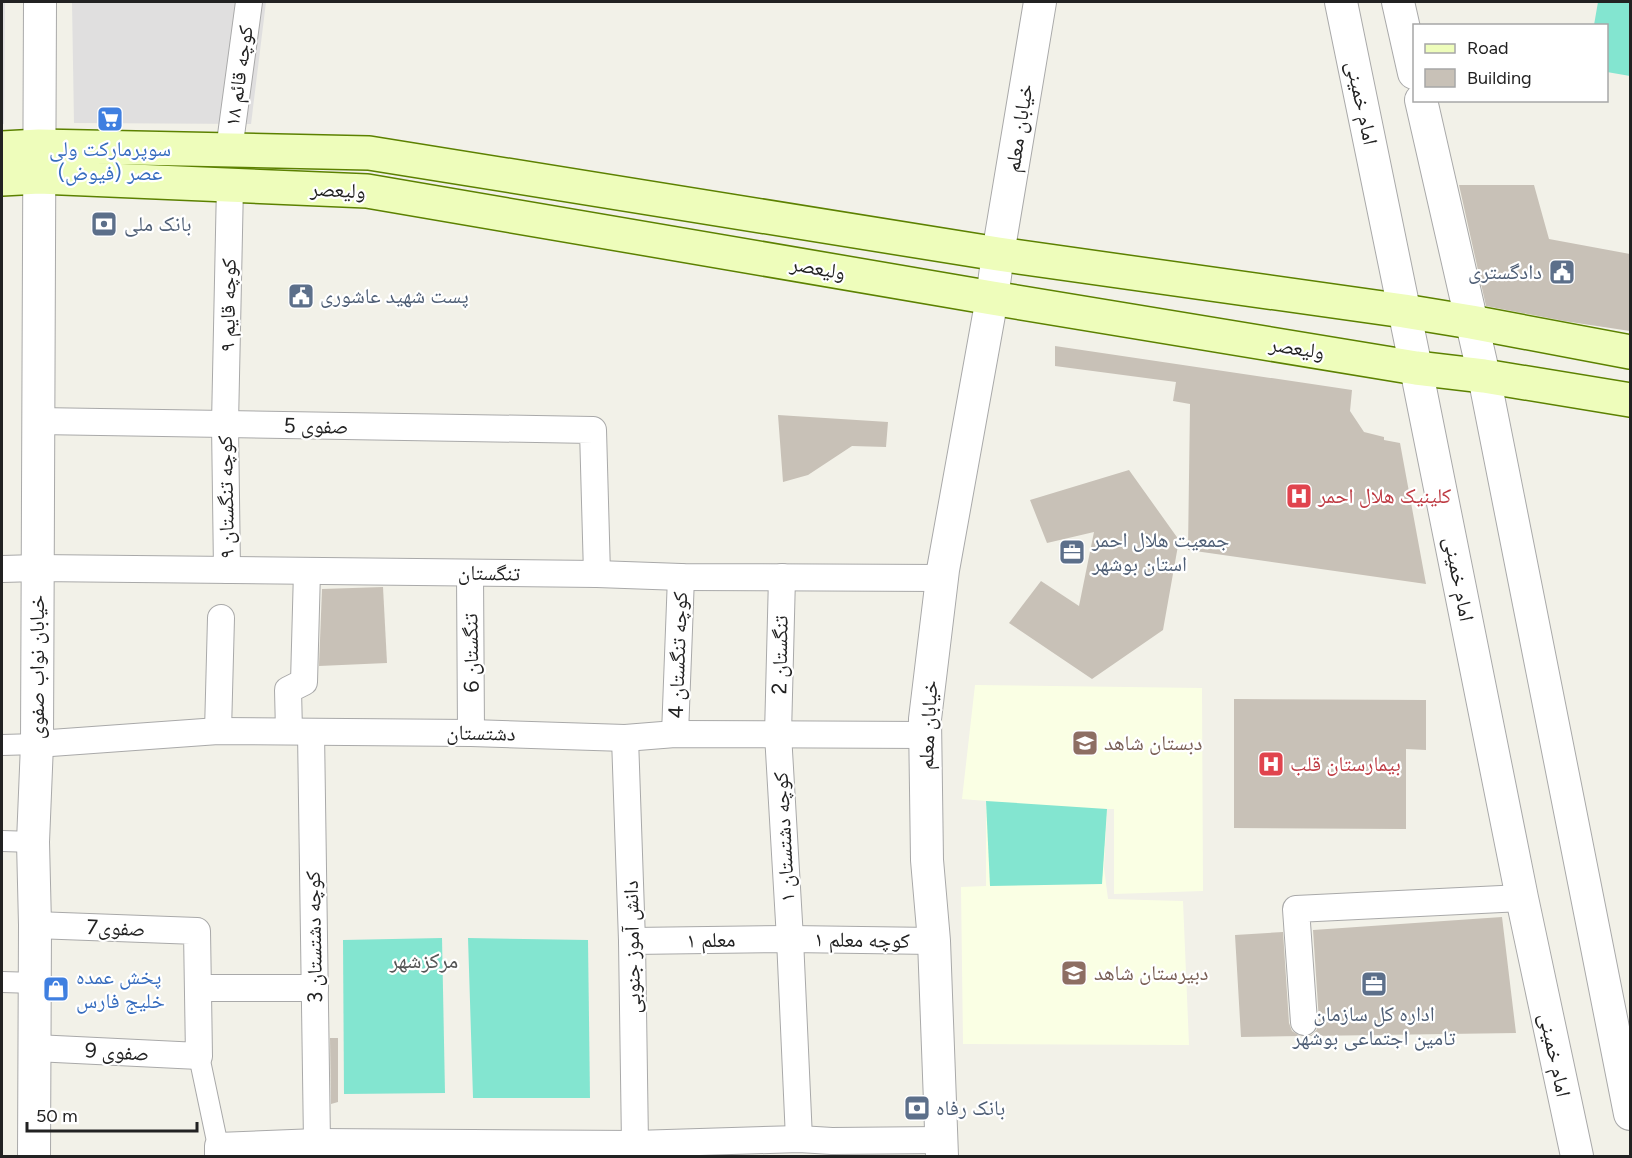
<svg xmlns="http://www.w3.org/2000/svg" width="1632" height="1158" font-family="Figtree,'Noto Naskh Arabic',sans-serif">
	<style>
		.residential { fill: #e0dfdf }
		.education { fill: #faffe4 }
		.pitch { fill: #83e5d0 }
		.building { fill: #c8c1b7 }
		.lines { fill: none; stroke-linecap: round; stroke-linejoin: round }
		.pedestrian-casing { stroke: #a9a9a9; stroke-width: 22 }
		.minor-casing { stroke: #a9a9a9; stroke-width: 28 }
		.tertiary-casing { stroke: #a9a9a9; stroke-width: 34 }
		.secondary-casing { stroke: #5c8100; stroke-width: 36 }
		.pedestrian { stroke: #fff; stroke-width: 20 }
		.minor { stroke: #fff; stroke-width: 26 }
		.tertiary { stroke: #fff; stroke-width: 32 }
		.secondary { stroke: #eefdbb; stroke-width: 33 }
		.labels { text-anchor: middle; stroke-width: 4.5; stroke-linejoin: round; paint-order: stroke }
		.street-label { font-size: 21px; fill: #222; stroke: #fff }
		.shop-label { font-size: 21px; fill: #366cbe; stroke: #fff }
		.service-label { font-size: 21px; fill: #4e5e75; stroke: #fff; text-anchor: start }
		.health-label { font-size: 21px; fill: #be3a42; stroke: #fff; text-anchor: start }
		.education-label { font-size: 21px; fill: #785e54; stroke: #fff; text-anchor: start }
		.neighbourhood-label { font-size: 22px; fill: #555; stroke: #fff }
	</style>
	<rect width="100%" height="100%" fill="#f2f1e8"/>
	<g class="residential">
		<polygon points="2,2 5,2 4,124 2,124"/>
		<polygon points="72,2 266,2 251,124 74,123"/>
	</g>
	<polygon class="education" points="975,685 1202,688 1203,891 1114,894 1114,809 1107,809 1104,868 1108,899 1183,901 1189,1045 963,1044 961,887 986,886 986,801 962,799"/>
	<g class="pitch">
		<polygon points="1598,2 1619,2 1630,3 1630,76 1607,72 1606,26 1594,25"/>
		<polygon points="986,801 1107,809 1102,884 990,886"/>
		<polygon points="442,938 445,1093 344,1094 343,940"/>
		<polygon points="468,938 588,940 590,1098 473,1098"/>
	</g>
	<g class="building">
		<polygon points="1459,185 1534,185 1549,239 1630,254 1630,331 1564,321 1486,306"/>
		<polygon points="1055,346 1352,390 1350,411 1364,432 1384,437 1384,440 1400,443 1426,584 1188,550 1190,404 1173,401 1176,382 1055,366"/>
		<polygon points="778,415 888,422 886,447 852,446 808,475 783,482"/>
		<polygon points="1129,470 1179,540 1163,630 1092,679 1009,623 1041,581 1079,606 1094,532 1047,543 1030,500"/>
		<polygon points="383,587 387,663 319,666 322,589"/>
		<polygon points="1234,699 1426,700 1426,750 1406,749 1406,829 1234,828"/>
		<polygon points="1502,917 1516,1033 1309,1036 1313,1034 1317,1029 1319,1021 1313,930"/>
		<polygon points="1283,932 1289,1023 1292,1031 1300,1036 1241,1037 1235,935"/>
		<polygon points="330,1038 338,1038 338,1102 331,1104"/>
	</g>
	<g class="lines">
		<defs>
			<g id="pedestrian">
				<polyline points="2,745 37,744"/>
				<polyline points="2,841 33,842"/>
				<polyline points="2,982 35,983"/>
				<polyline points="199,1056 218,1146"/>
			</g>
			<g id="minor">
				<polyline points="229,150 249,2"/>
				<polyline points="38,421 593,430 597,574"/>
				<polyline points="2,569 37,568 597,574 681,577 942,578"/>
				<polyline points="227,570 225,424 230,185"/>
				<polyline points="470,573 471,733"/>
				<polyline points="782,577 778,734 790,939 799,1139"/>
				<polyline points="218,731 221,618"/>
				<polyline points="289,731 288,690 304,682 307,571"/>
				<polyline points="311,732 317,1142"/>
				<polyline points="675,734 681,577"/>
				<polyline points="625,738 632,941 635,1144 637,1156"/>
				<polyline points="37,744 218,731 471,733 625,738 675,734 926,735"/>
				<polyline points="632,941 790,939 934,941"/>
				<polyline points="199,988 315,988"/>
				<polyline points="1304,1022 1296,909 1522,898"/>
				<polyline points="35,1048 199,1056 197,931 35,925"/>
				<polyline points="218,1156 218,1146 317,1142 635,1144 799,1139 832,1141 941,1140"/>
			</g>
			<g id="tertiary">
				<polyline points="1341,2 1416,368 1522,898 1577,1156"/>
				<polyline points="1398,2 1414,73"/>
				<polyline points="1421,100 1484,376 1630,1114"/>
				<polyline points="34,1156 35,925 33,842 37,744 40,2"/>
				<polyline points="942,1156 934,941 927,860 925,719 943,570 992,298 998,254 1040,2"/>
			</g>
			<g id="secondary">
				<polyline points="2,148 39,146 369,153 998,254 1404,311 1471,322 1630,352"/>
				<polyline points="2,179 39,177 367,191 992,298 1416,368 1484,376 1630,400"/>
			</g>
		</defs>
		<use href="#pedestrian" class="pedestrian-casing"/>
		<use href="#minor" class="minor-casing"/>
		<use href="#tertiary" class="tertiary-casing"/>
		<use href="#secondary" class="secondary-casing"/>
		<use href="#pedestrian" class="pedestrian"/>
		<use href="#minor" class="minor"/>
		<use href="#tertiary" class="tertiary"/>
		<use href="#secondary" class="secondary"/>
	</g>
	<defs>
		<symbol id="supermarket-square" viewBox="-11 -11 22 22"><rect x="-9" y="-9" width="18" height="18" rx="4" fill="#3f7fe0" stroke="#fff"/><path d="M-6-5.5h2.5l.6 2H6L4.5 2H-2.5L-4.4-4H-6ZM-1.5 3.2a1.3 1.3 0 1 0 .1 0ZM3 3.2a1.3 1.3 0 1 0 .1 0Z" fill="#fff"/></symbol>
		<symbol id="bank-square" viewBox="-11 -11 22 22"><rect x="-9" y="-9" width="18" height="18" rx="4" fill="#5c6f8a" stroke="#fff"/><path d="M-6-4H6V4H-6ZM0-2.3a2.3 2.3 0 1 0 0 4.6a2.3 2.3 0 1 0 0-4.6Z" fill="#fff"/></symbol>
		<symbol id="civic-square" viewBox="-11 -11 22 22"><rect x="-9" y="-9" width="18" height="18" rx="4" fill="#5c6f8a" stroke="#fff"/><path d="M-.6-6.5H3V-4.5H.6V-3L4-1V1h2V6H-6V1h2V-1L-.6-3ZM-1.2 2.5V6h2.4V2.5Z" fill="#fff"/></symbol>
		<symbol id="hospital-square" viewBox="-11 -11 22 22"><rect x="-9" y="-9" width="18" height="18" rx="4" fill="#e0444e" stroke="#fff"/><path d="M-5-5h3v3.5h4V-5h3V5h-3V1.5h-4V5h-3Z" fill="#fff"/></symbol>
		<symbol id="office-square" viewBox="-11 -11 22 22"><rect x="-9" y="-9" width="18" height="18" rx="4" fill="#5c6f8a" stroke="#fff"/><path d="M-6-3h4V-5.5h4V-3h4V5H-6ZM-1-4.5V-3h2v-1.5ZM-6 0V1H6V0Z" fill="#fff"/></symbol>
		<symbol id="school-square" viewBox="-11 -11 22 22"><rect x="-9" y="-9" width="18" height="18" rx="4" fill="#8d6e63" stroke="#fff"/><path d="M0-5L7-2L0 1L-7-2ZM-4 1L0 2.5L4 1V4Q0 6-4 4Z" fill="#fff"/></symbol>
		<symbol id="shop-square" viewBox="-11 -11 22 22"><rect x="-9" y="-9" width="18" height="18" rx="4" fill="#3f7fe0" stroke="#fff"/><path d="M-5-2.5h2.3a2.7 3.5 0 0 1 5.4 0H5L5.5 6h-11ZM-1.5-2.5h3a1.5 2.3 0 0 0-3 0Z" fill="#fff"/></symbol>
	</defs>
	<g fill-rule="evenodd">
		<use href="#supermarket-square" x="95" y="104" width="30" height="30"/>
		<use href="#bank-square" x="89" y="209" width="30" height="30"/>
		<use href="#civic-square" x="1547" y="257" width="30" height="30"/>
		<use href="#civic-square" x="286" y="281" width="30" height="30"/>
		<use href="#hospital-square" x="1284" y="481" width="30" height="30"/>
		<use href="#office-square" x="1057" y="537" width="30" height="30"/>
		<use href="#school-square" x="1070" y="728" width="30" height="30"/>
		<use href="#hospital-square" x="1256" y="749" width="30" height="30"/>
		<use href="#school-square" x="1059" y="958" width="30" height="30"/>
		<use href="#office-square" x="1359" y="969" width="30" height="30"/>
		<use href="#shop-square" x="41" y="974" width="30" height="30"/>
		<use href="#bank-square" x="902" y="1093" width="30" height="30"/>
	</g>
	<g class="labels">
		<g class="street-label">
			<text transform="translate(239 76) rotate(-82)" y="7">کوچه قائم ۱۸</text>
			<text transform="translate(1362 103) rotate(78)" y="7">امام خمینی</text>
			<text transform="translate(1019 128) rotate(-81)" y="7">خیابان معلم</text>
			<text transform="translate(338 190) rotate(3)" y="7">ولیعصر</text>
			<text transform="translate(818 268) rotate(10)" y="7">ولیعصر</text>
			<text transform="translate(228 305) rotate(-89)" y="7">کوچه قایم ۹</text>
			<text transform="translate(1297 348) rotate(9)" y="7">ولیعصر</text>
			<text transform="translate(316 426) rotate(1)" y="7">صفوی 5</text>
			<text transform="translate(226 497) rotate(-91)" y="7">کوچه تنگستان ۹</text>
			<text transform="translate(489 573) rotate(1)" y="7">تنگستان</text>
			<text transform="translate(1459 579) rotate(79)" y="7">امام خمینی</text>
			<text transform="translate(471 653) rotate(-91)" y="7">تنگستان 6</text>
			<text transform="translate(678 655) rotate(-88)" y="7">کوچه تنگستان 4</text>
			<text transform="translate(780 655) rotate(-89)" y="7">تنگستان 2</text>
			<text transform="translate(37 667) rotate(-90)" y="7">خیابان نواب صفوی</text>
			<text transform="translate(928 725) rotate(-87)" y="7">خیابان معلم</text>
			<text transform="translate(481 733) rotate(1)" y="7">دشتستان</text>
			<text transform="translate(784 837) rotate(-93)" y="7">کوچه دشتستان ۱</text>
			<text transform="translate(116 928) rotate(2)" y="7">صفوی7</text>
			<text transform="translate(314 937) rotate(-91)" y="7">کوچه دشتستان 3</text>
			<text transform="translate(711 940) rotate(-1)" y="7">معلم ۱</text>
			<text transform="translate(862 940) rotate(1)" y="7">کوچه معلم ۱</text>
			<text transform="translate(632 947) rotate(-91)" y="7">دانش آموز جنوبی</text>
			<text transform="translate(117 1052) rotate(3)" y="7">صفوی 9</text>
			<text transform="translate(1555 1055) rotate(78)" y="7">امام خمینی</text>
		</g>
		<g class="shop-label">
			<text x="110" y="156">سوپرمارکت ولی<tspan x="110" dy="24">عصر (فیوض)</tspan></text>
			<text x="76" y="984" text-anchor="start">پخش عمده<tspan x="76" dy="24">خلیج فارس</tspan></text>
		</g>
		<g class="service-label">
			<text x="124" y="231">بانک ملی</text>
			<text x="1542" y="279" text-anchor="end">دادگستری</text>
			<text x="320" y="303">پست شهید عاشوری</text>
			<text x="1092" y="547">جمعیت هلال احمر<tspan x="1092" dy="24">استان بوشهر</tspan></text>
			<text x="1374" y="1021" text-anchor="middle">اداره کل سازمان<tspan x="1374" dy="24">تامین اجتماعی بوشهر</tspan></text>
			<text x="936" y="1115">بانک رفاه</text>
		</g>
		<g class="health-label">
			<text x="1318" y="503">کلینیک هلال احمر</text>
			<text x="1290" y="771">بیمارستان قلب</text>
		</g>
		<g class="education-label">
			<text x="1104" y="750">دبستان شاهد</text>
			<text x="1094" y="980">دبیرستان شاهد</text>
		</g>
		<g class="neighbourhood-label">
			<text x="424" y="968">مرکزشهر</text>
		</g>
	</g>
	<rect width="1632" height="1158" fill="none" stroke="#222222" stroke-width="6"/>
	<rect x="1413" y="24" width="195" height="78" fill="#ffffff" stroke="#a7a7a7" stroke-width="1.5"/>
	<rect x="1425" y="44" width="30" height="9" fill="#eefdbb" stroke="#a7a7a7" stroke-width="1.5"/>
	<text x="1467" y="54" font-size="18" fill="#222222">Road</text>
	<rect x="1425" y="69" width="30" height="18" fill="#c8c1b7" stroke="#a7a7a7" stroke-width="1.5"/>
	<text x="1467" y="84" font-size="18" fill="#222222">Building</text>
	<path d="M27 1122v9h170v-9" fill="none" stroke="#222222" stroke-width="3"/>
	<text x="36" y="1122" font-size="18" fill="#222222" stroke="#ffffff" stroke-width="4.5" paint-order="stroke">50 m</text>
</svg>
